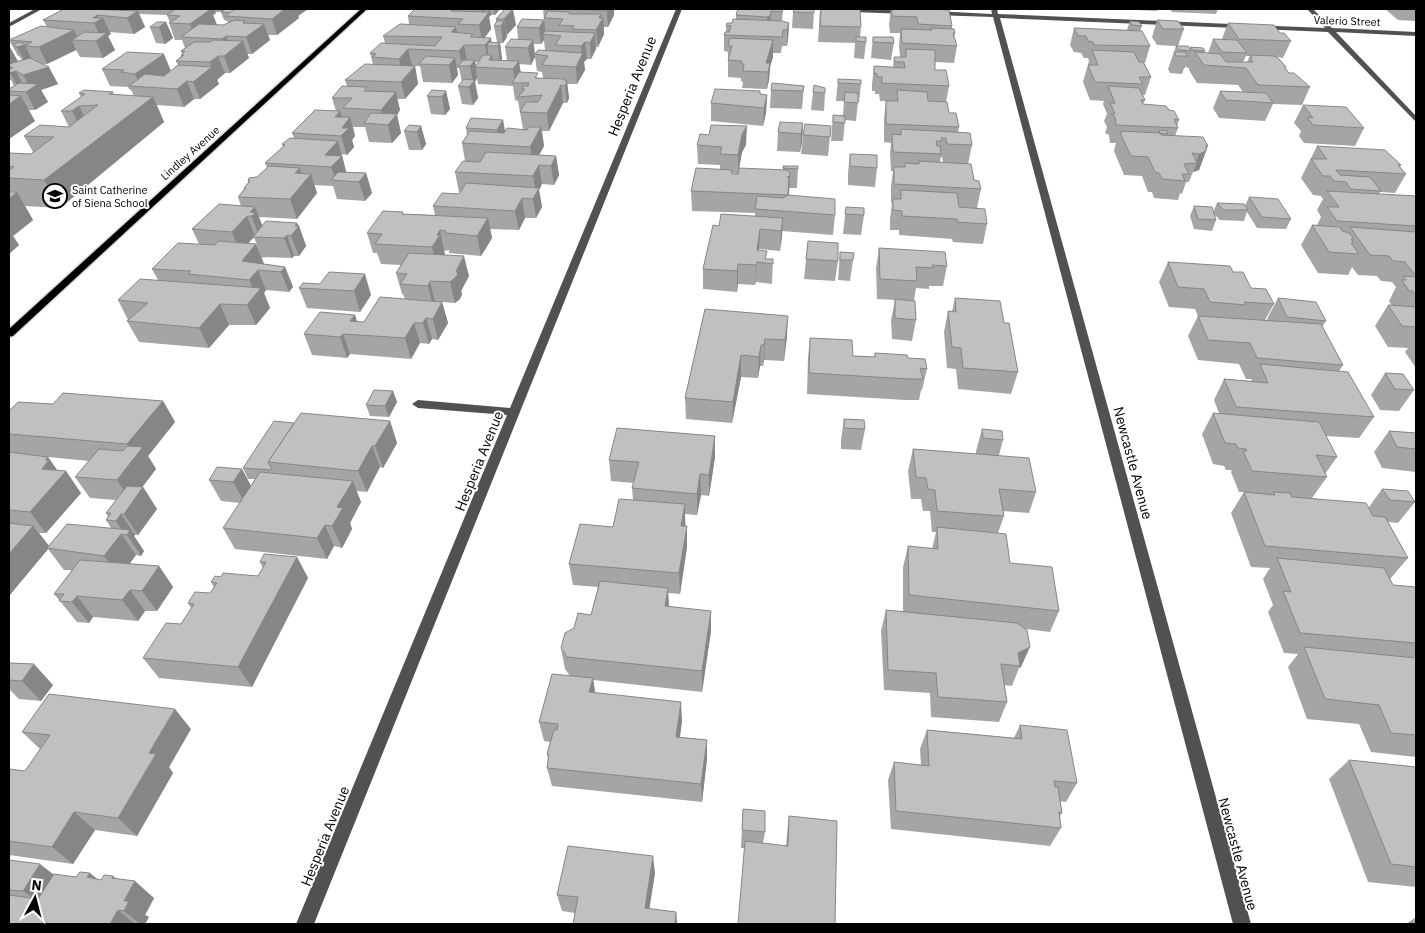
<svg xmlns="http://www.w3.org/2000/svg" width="1425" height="933" font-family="'IBM Plex Sans',sans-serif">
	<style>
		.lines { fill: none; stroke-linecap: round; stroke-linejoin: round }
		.major-casing { stroke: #dbdbdb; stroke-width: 3 }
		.minor { fill: #515151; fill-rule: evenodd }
		.major { fill: #000; fill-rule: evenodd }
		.wall { fill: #a5a5a5; fill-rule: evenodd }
		.shaded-wall { fill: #868686 }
		.building { fill: #c0c0c0; stroke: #868686 }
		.labels { text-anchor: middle; stroke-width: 4; stroke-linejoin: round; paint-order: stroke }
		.far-street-label { font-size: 11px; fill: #000; stroke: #fff }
		.far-poi-label { font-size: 11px; fill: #000; stroke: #fff; text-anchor: start }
		.street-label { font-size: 14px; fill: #000; stroke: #fff }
	</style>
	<rect width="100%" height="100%" fill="#fff"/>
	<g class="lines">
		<defs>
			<polygon id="major" points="361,9 367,9 13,336 9,337 9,329"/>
		</defs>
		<use href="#major" class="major-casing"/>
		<g class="minor">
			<polygon points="35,9 42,9 9,27 9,23"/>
			<polygon points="676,9 682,9 314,924 296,924 507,415 418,408 412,404 418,400 510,408"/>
			<polygon points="823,9 907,10 910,12 907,14 826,11"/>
			<polygon points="991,9 997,9 998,14 1325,28 1307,9 1313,9 1332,28 1416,32 1416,36 1336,32 1416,116 1416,122 1328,32 1000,18 1251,924 1233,924 993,17 934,15 931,13 934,11 992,14"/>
		</g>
		<use href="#major" class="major"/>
	</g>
	<g class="wall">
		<path d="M 60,9 L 121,9 L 119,10 L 130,11 L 129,9 L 308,9 L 298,16 L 299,18 L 277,35 L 268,35 L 270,40 L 252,54 L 247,54 L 249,58 L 230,73 L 225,73 L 217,80 L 219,84 L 200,99 L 194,99 L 184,107 L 157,105 L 164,122 L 60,208 L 25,206 L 33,220 L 13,236 L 19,245 L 9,254 L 9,153 L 31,154 L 33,152 L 24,136 L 69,127 L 61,111 L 81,97 L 79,93 L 113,92 L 114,95 L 134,96 L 131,90 L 129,89 L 128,87 L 110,86 L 102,69 L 171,71 L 178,65 L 176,61 L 181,56 L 181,55 L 182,54 L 181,51 L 185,48 L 182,40 L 175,40 L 169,23 L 170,23 L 167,15 L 139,14 L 145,27 L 134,34 L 109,32 L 111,34 L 108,36 L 115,50 L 103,58 L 80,57 L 76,50 L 47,64 L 44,64 L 58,84 L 41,90 L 48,102 L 35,110 L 28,110 L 35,121 L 9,139 L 9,89 L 14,86 L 11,80 L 9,80 L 9,46 L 18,61 L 22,60 L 20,57 L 18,56 L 9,40 L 47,27 L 43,20 L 61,11 ZM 216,12 L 221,12 L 224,20 L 227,21 L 228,23 L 223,25 L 217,25 L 213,15 L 216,13 Z"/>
		<path d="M 415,9 L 500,9 L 495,15 L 491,15 L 489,17 L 491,29 L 484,38 L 491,38 L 491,42 L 497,42 L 494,26 L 496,22 L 496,19 L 505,9 L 516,25 L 506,35 L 507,37 L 503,43 L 500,43 L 502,60 L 507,60 L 505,47 L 518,39 L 517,27 L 544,20 L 543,9 L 614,9 L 614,15 L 608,27 L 604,27 L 604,34 L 598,47 L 596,47 L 596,49 L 591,59 L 587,59 L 584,62 L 585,70 L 577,84 L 567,84 L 569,98 L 567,103 L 563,103 L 549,131 L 542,131 L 544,146 L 539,155 L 556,156 L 559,175 L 554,185 L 542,184 L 539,190 L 542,207 L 536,218 L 525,218 L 519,230 L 490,229 L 492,238 L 481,256 L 449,253 L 449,250 L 444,251 L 445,255 L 469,276 L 461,291 L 462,294 L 460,299 L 455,303 L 442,302 L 448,323 L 438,340 L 432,339 L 429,344 L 420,343 L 411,359 L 350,354 L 347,358 L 312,355 L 304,334 L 355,315 L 357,322 L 364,322 L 405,299 L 403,294 L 402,294 L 396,273 L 401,265 L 381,264 L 377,253 L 373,253 L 367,233 L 404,214 L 435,215 L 433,206 L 459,194 L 461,192 L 459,192 L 455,172 L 465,161 L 462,143 L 467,135 L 466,128 L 503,120 L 505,132 L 523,129 L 518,101 L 515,100 L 513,86 L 478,84 L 477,78 L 475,82 L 478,98 L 473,105 L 462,104 L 458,86 L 462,82 L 459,68 L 457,68 L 458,75 L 452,83 L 423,82 L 420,66 L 412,66 L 415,66 L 418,84 L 405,99 L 397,99 L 400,110 L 397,115 L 401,133 L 392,143 L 369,142 L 365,127 L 353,127 L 355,136 L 352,140 L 354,147 L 347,155 L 342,154 L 346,172 L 366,173 L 372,193 L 365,201 L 337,199 L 333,186 L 314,185 L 317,193 L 297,219 L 259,217 L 262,226 L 299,226 L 306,246 L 299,256 L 294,256 L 292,258 L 261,257 L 254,237 L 248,243 L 256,244 L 264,264 L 285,267 L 293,287 L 289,292 L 266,290 L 264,293 L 270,308 L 256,325 L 229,325 L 209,348 L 139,342 L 127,321 L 128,320 L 118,300 L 158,280 L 152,269 L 199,244 L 192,229 L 241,206 L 238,197 L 244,189 L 244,188 L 248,183 L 248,181 L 257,177 L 267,168 L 265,163 L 283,147 L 282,144 L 294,138 L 292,133 L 336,111 L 332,98 L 347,86 L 345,80 L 373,64 L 370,53 L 385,43 L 383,36 L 409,24 L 408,16 ZM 544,40 L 545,51 L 535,54 L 534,44 L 541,44 ZM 535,57 L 537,71 L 542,72 L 543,78 L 539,78 L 521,72 L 519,64 L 531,65 ZM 475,62 L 479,62 L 476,66 Z"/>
		<polygon points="783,9 782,21 789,23 788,39 787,46 782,46 781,53 773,53 773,57 770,67 769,80 767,89 742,88 743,82 741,81 741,78 728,77 728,52 724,51 724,35 726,32 726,25 732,23 736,19 736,15"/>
		<polygon points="814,9 813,29 792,28 793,12"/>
		<polygon points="820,9 861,27 860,37 866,42 864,59 854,58 855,43 818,42"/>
		<path d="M 891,9 L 952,26 L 952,28 L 955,33 L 954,38 L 957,46 L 954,63 L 935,62 L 935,70 L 949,86 L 946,102 L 949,113 L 959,127 L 958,132 L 972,145 L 968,164 L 974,180 L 981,189 L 977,208 L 987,224 L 983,244 L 953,242 L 952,239 L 899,235 L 899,230 L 890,230 L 890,219 L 892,203 L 891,203 L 891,186 L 893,171 L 891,171 L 890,153 L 891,143 L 884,142 L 884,119 L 886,101 L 880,101 L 879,94 L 875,94 L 875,91 L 872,91 L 872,84 L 874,66 L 893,67 L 894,57 L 900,57 L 899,46 L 900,33 L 890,33 L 889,24 ZM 941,157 L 942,157 L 943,162 L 940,162 Z"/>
		<polygon points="1136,9 1157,9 1157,11 1137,10"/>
		<polygon points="1170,9 1218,9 1216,14 1172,12"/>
		<polygon points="1385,9 1416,9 1416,21 1398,20"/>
		<path d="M 1157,20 L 1184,29 L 1178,46 L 1190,49 L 1190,47 L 1205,51 L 1204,53 L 1208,53 L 1213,39 L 1222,39 L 1228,23 L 1280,33 L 1291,41 L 1283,58 L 1277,57 L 1286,67 L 1285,68 L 1289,73 L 1310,87 L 1302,105 L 1273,104 L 1265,121 L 1219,118 L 1213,108 L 1220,91 L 1243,92 L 1238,85 L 1197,83 L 1189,70 L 1189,68 L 1187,68 L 1186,66 L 1185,68 L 1184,68 L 1182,74 L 1170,73 L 1168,69 L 1176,46 L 1157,45 L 1152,37 ZM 1246,56 L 1250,56 L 1247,62 L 1243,62 Z"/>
		<polygon points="1130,21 1142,26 1140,31 1150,46 1145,63 1144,63 1151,77 1145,95 1142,95 1145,100 1143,104 1169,110 1179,120 1177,126 1178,128 1175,136 1208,146 1199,170 1193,172 1189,182 1186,182 1182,194 1180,193 1178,200 1154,198 1152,192 1148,192 1142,176 1124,175 1114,151 1116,143 1110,143 1109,135 1105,133 1107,127 1104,121 1107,114 1103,104 1104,101 1090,100 1083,82 1089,61 1088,58 1084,58 1081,53 1074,52 1070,45 1074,28 1127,30"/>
		<polygon points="166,22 173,38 165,44 156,43 150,27"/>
		<polygon points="873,37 894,43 891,60 871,58"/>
		<polygon points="838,79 861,84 859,102 858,102 856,121 845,120 843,141 831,141 833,115 843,115 844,101 836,101"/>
		<polygon points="804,86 802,109 770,108 771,90"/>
		<polygon points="446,91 450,109 445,115 431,114 427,96"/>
		<polygon points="813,92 825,93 824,111 811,110"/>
		<polygon points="760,94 767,95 766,113 763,126 711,121 711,103"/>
		<polygon points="1303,105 1364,128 1355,146 1304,143 1299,136 1301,131 1294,123"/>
		<polygon points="803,123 802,142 800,152 777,151 778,132"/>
		<polygon points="421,126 426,144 422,150 409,150 404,131"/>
		<polygon points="831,126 828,156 801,154 803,135"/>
		<polygon points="697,145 746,145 742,152 738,174 732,173 732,174 738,174 783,170 783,166 798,166 797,188 789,188 789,195 835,215 833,235 782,231 780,251 759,249 759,250 766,259 773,259 772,284 756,282 755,285 738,284 737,292 703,289 703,269 719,226 755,216 755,213 692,211 691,191 720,170 720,165 698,164"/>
		<polygon points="1317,146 1401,165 1400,167 1406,174 1395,193 1380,192 1379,194 1416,196 1416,368 1405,352 1408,348 1388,347 1375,326 1388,305 1392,306 1389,301 1396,287 1392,282 1381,281 1377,276 1358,275 1352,267 1348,275 1318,273 1301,245 1312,225 1317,225 1321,217 1317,210 1323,199 1321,196 1313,195 1301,178"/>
		<polygon points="850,154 877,168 875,187 848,185 848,173"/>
		<polygon points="1249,197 1291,219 1286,229 1257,228 1247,212 1244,221 1220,220 1214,214 1216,220 1212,231 1194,229 1190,216 1194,206 1213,212 1217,203 1245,206"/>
		<polygon points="846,207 864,215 861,235 843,234"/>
		<polygon points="808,241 838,261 835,281 804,279"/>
		<polygon points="879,248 947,266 943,286 929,286 929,289 916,288 914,300 916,320 912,341 892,339 891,320 895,300 877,299 876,268"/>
		<polygon points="840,252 854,253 850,281 838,280"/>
		<polygon points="1168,262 1233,272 1251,288 1274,304 1265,320 1268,321 1267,319 1278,298 1326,321 1322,327 1343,365 1339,371 1374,417 1359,438 1326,436 1337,457 1325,474 1327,477 1312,498 1369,507 1382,489 1415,502 1398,523 1388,522 1408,558 1390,579 1393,585 1416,587 1416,757 1371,752 1359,724 1307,719 1288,667 1298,654 1284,653 1268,612 1273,605 1263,579 1270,568 1251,567 1231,513 1244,492 1239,492 1231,472 1232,470 1226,470 1224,466 1213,464 1202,434 1213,413 1219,413 1214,400 1224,379 1251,381 1252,379 1246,379 1239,364 1198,360 1188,336 1198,316 1195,309 1169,307 1159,282"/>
		<polygon points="320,284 371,295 360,312 307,308 299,288"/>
		<polygon points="955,298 1018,372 1011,394 958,389 956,369 947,368 944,332 948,311 952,312"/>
		<polygon points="705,309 787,336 784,361 764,360 763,366 760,366 758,378 741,377 732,423 686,419 685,398"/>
		<polygon points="810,338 853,356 874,357 875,353 908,358 927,369 922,390 921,390 919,400 905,400 807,394 808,358"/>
		<polygon points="1385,373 1414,390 1399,411 1380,410 1371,395"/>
		<polygon points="393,391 397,402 389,417 370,416 366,405"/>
		<path d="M 163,401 L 175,422 L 148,456 L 156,469 L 142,487 L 143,487 L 157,509 L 138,535 L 135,535 L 134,536 L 144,551 L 141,556 L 136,555 L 129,564 L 159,566 L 173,587 L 157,611 L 145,611 L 138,621 L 93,617 L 89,623 L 77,622 L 54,594 L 72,570 L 64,570 L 48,549 L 9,596 L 9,411 L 53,404 ZM 48,457 L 89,461 L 75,477 L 90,498 L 116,500 L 106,513 L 108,516 L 106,520 L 111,528 L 49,546 L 39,533 L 46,533 L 81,493 L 57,470 Z"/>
		<polygon points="844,419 865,429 861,450 841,449 841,440"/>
		<polygon points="390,421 397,443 383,468 380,467 367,492 356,491 361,502 350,523 352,529 342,548 334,546 327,559 235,549 223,528 240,503 221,501 209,480 242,469 251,486 255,479 248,479 243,468 294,423"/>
		<polygon points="982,429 1003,440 999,455 1036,492 1029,513 1003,511 1004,516 998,533 1010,563 1059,611 1050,632 1026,629 1021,667 1019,668 1012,686 1004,685 1007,702 999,722 931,717 930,693 884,690 881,631 886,610 903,612 903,567 908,546 932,549 936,532 932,532 930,511 923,511 921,499 911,499 908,471 913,449 976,454 976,451"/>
		<polygon points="1389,431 1416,433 1416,472 1382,468 1374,452"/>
		<polygon points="715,436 715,457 709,496 701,495 697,515 685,514 687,547 680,594 668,593 669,606 711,631 702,692 593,680 595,693 682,721 680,737 707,740 707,759 702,802 552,786 547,768 548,759 547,754 550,742 544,741 539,722 570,676 565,669 561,648 574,628 591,615 598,587 573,585 569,564 613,527 633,500 632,488 634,483 611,481 609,460"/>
		<polygon points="297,557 308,578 252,687 159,678 143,658 181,624 191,608 188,603 210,593 214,587 211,582 221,577 258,576 263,568 260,562"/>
		<polygon points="9,664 53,685 41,701 19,699 9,689"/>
		<polygon points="1020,725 1077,783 1066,802 1060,801 1062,813 1060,816 1061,828 1050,846 891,829 888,780 894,762 921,765 920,749 927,730 1014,738"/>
		<polygon points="191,729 169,767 173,773 137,836 95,830 73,864 9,855 9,769 25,771 40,749 22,732"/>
		<polygon points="1349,760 1416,767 1416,887 1368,882 1329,779"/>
		<polygon points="743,809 765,832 763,843 786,846 787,834 789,816 835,924 745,848 741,848"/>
		<polygon points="9,860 53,874 101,880 117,879 154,898 145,915 149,917 145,924 9,924"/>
		<polygon points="655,873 649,909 676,912 677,924 573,924 575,913 562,911 557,895"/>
		<polygon points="1416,917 1416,924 1406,924"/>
	</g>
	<g class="shaded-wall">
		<polygon points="103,9 121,9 115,14 106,16"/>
		<polygon points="207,9 214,9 216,13 213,15 217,25 195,38 190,24"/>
		<polygon points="283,9 308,9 298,16 299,18 277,35 272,19"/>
		<polygon points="481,9 484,9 485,17 488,13 488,9 490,9 491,15 489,17 491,29 482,41 479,25 483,20"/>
		<polygon points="494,9 500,9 495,15"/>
		<polygon points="513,9 516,25 507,35 504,19"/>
		<polygon points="608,9 614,9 614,15 608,27 607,11"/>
		<polygon points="138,11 145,27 134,34 127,18"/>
		<polygon points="771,11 770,27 766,33 767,17"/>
		<polygon points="601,14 602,21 603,18 604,34 598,47 596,30 599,18"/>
		<polygon points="97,15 100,20 103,18 111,34 108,36 115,50 103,58 96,41 101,38 94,23 93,18"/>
		<polygon points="544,20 546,35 543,34 544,40 541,44 539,28"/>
		<polygon points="245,21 250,34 264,24 270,40 252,54 246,37 243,23"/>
		<polygon points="504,21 507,37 503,43 501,26"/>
		<polygon points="166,22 173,38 165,44 159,27"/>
		<polygon points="789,23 788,39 787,46 787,30"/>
		<polygon points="456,27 459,43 451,32"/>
		<polygon points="74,30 79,40 72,40 76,50 47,64 39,47"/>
		<polygon points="595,33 596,49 591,59 590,43"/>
		<polygon points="226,36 231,50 243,41 249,58 230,73 224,56 228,53 222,39"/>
		<polygon points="491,38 492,46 487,46 489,59 492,55 494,68 488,62 485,45"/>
		<polygon points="533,40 535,57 531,65 528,48"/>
		<polygon points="773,40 773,57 770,67 769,80 767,89 768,72 766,63"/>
		<polygon points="585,42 587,59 584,62 585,70 577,84 576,67 582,55 581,46"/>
		<polygon points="500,43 502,59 500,63 498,46"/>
		<polygon points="9,45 18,62 16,71 25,89 20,90 10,73 9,72 9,68 11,73 13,68 9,66"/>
		<polygon points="25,45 33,62 26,64 17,47"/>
		<polygon points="464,45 467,61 462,66 459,51"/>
		<polygon points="408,49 412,66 403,76 399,59"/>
		<polygon points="164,54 171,71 149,87 140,86 135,74"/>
		<polygon points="218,56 225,73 217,80 210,62"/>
		<polygon points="455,58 458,75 452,83 449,65"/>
		<polygon points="475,60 477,78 475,82 478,98 473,105 469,87 473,82 470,66"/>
		<polygon points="519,61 521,78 515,83 513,69"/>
		<polygon points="415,66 418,84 405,99 401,82"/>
		<polygon points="49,67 58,84 41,90 48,102 35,110 26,92 31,89 23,75"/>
		<polygon points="212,67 219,84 200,99 193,82"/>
		<polygon points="565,79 566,83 567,81 569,98 567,103 565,86"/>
		<polygon points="187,81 194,99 184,107 177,89"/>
		<polygon points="561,85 563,103 549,131 547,113"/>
		<polygon points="446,91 450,109 445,115 442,97"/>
		<polygon points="396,92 400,110 397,115 401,133 392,143 388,125 385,124 381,110"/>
		<polygon points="767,95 766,113 763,126 764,108"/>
		<polygon points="21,96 35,121 9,139 9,104"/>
		<polygon points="153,97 164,122 60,208 44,180"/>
		<polygon points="79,106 92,132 85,137 72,111"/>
		<polygon points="340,111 344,124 350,117 355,136 352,140 354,147 347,155 335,117"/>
		<polygon points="503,120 506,138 499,146 497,130"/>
		<polygon points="803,123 802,142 800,152 801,134"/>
		<polygon points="421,126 426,144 422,150 417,132"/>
		<polygon points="747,126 746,145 742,152 738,174 738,155 742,134"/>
		<polygon points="541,127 544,146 533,166 530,147"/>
		<polygon points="338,141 347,175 336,180 331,167 325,155"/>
		<polygon points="1206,151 1199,170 1193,172 1197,163 1195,163 1199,154"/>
		<polygon points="556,156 559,175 554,185 551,166"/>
		<polygon points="539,165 542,184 539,190 542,207 536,218 533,199 536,194 533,176"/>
		<polygon points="300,168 304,182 311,174 317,193 297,219 290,199 295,173"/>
		<polygon points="366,173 372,193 365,201 359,182"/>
		<polygon points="790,176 789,195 788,195 787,177"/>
		<polygon points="17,192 33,220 13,236 19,245 9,254 9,199"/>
		<polygon points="522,198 525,218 519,230 515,211"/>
		<polygon points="255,207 263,227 259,236 250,212"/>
		<polygon points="247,216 255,236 253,237 254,237 240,252 232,232"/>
		<polygon points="488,218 492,238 481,256 477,236"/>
		<polygon points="783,218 782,238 780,251 781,231"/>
		<polygon points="297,223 299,226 306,246 299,256 291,236 295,226"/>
		<polygon points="760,229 759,249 757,262 755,285 757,250"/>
		<polygon points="440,230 445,255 437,267 432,247 437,235"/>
		<polygon points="287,235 294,256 292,258 284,238"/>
		<polygon points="256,244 264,264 258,270 266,290 264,293 270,308 256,325 247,305 255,295 242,261"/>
		<polygon points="464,256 469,276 461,291 462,294 460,299 455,303 450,282"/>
		<polygon points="738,264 738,284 737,292 737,271"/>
		<polygon points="285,267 293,287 289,292 281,272"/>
		<polygon points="365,274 371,295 360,312 354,291"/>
		<polygon points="430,281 435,302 433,306 428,286"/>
		<polygon points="442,302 448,323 438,340 433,319"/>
		<polygon points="220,304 229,325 209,348 199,328"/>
		<polygon points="355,315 361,335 350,321"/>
		<polygon points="788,316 787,336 784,361 785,340"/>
		<polygon points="426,318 432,339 429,344 423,323"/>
		<polygon points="414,323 420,343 411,359 405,338"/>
		<polygon points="343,334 350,354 347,358 340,337"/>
		<polygon points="765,339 764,360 763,366 764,345"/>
		<polygon points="761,345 760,366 758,378 759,357"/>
		<polygon points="741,355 741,377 732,423 733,402"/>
		<polygon points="393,391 397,402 389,417 385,406"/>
		<polygon points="163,401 175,422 148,456 156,469 131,502 117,480 135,457 127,444"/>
		<polygon points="390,421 397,443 383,468 375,446"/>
		<polygon points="715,436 715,457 709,496 709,475"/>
		<polygon points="372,446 380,467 367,492 358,471"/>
		<polygon points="48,457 61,476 66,471 81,493 46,533 30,512 42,469 45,460"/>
		<polygon points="242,469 253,490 245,503 233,482"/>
		<polygon points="700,474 701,495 697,515 697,494"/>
		<polygon points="353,481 361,502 350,523 352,529 342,548 332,526 337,507"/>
		<polygon points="143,487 157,509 138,535 124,514"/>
		<polygon points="685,504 685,525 682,547 681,526"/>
		<polygon points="121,514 135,535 134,536 144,551 141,556 127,535 125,535 116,521"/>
		<polygon points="325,525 334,546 327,559 317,538"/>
		<polygon points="33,526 50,547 47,548 48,549 9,596 9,554"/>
		<polygon points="687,526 687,547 680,594 679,573"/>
		<polygon points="121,534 136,555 120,577 104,556"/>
		<polygon points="297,557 308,578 252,687 238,667"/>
		<polygon points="159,566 173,587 157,611 142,591"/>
		<polygon points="668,588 669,609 665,606"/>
		<polygon points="130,590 145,611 138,621 122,600"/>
		<polygon points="77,596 93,617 89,623 72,602"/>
		<polygon points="711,611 711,631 702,692 702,671"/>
		<polygon points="1030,647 1021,667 1019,668 1020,666 1018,653"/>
		<polygon points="34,664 53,685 41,701 22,681"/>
		<polygon points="593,678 596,698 589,692"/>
		<polygon points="681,702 682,721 677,756 676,737"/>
		<polygon points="175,709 191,729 169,767 173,773 137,836 118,818 149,753"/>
		<polygon points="707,740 707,759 702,802 701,784"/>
		<polygon points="74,812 95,830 73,864 52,847"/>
		<polygon points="653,856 655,873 647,924 645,908"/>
		<polygon points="40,864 62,881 46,908 23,891"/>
		<polygon points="90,873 111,890 87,877"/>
		<polygon points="113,876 130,890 135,881 154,898 145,915 149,917 145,924 140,924 124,911 124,901 112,878"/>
		<polygon points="118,910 135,924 110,924"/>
		<polygon points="676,912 677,924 675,924"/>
	</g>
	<g class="building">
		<polygon points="64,9 85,9 138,11 127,18 97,15 93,18 103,18 94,23 43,20"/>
		<polygon points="176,9 211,9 190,24 169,23 180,16 167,15"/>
		<polygon points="226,9 235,9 230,13 221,12"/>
		<polygon points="235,9 285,9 272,19 225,16"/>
		<polygon points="415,9 453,9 451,11 489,12 479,25 458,24 463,19 408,16"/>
		<polygon points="505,9 513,9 504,19 496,19"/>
		<polygon points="572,9 608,9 607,11"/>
		<polygon points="738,9 783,9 782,12 771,11 770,16 767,17 736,15"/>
		<polygon points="794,9 814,9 814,13 793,12"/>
		<polygon points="821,9 860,9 861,27 820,26"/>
		<polygon points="892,9 928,9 949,10 952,26 918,24 917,17 892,16"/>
		<polygon points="548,11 570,12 569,14 601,14 599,18 603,18 596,30 572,29 574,26 559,25 563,19 544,18"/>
		<polygon points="522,19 544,20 539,28 517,27"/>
		<polygon points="733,19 782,21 789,23 787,30 783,30 782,37 724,35 725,32 729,32 731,26 726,25 727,23 732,23"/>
		<polygon points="235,20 245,21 243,23 264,24 246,37 226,36 222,39 181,37 199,24 223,25"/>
		<polygon points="1157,20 1178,21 1184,29 1163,29"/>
		<polygon points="497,21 504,21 501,26 494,26"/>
		<polygon points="1130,21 1139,22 1142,26 1132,25"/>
		<polygon points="157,22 166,22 159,27 150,27"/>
		<polygon points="1228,23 1274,25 1280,33 1284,33 1291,41 1239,39"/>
		<polygon points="400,24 456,27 451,32 473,34 470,37 491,38 485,45 464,45 459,51 408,49 399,59 372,57 376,54 370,53 381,43 435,46 442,37 383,36"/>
		<polygon points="41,26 74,30 39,47 25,46 32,42 9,40"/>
		<polygon points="931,28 954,29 955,33 953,33 957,46 902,43 901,29 932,30"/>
		<polygon points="1074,28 1142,31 1150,46 1094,45 1093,42 1088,41 1086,36 1078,36"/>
		<polygon points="545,31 595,33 590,43 585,42 581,46 555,45 561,36 543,34"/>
		<polygon points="84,32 107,33 96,41 72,40"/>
		<polygon points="856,37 866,37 866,42 856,41"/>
		<polygon points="873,37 893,37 894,43 873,42"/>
		<polygon points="730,38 773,40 766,63 770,63 768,72 743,71 744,64 741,64 742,61 728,60 732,46 728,46"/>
		<polygon points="511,39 533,40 528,48 505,47"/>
		<polygon points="1213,39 1237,40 1247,53 1222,52"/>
		<polygon points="213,40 243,41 224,56 218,56 210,62 176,61 184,55 181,55 185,51 181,51 194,42 210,42"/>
		<polygon points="20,42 25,45 17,47 13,44"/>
		<polygon points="489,42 500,43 498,46 487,46"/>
		<polygon points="1176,46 1188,46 1191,51 1179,50"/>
		<polygon points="1190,47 1203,48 1205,51 1193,50"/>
		<polygon points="906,49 935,50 935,70 946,70 949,86 882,83 882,77 877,77 877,74 874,73 874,66 905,68 904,62 895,62 894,57 906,57"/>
		<polygon points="538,50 583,53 576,67 542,65 548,56 535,54"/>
		<polygon points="1092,50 1134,52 1139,62 1143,62 1151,77 1139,77 1143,84 1095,82 1088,65 1098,65"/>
		<polygon points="127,52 164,54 135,74 121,72 124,70 102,69"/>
		<polygon points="1174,52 1185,52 1188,56 1176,56"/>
		<polygon points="1195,52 1220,54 1226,62 1253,62 1250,58 1252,58 1250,55 1274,56 1279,59 1286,67 1284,67 1289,73 1294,73 1310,87 1258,85 1246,68 1204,65"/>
		<polygon points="483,55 492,55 489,60 519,61 513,69 475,67"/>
		<polygon points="426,56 455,58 449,65 419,64"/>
		<polygon points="30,58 49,67 23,75 16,71 10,73 9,72 9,69 13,68 9,66 9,64"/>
		<polygon points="463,60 475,60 470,66 458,66"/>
		<polygon points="365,64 415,66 401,82 345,80"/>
		<polygon points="178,65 212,67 193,82 187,81 177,89 129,86 145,74 164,76"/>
		<polygon points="519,72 538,73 535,78 565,79 565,81 567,81 565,86 561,85 547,113 520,112 526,102 538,102 542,95 518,97 525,89 522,89 523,86 528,86 529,83 512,83"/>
		<polygon points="464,79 475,80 469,87 458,86"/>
		<polygon points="838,79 861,80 861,84 838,83"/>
		<polygon points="19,83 38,84 26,92 9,91 9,89"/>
		<polygon points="772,83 804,86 803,91 771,90"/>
		<polygon points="814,85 825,88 825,93 813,92"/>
		<polygon points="342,86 367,87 364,91 396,92 381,110 343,108 352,98 332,98"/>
		<polygon points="1108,86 1139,88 1145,100 1141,100 1143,104 1166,106 1169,110 1174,111 1179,120 1174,119 1178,128 1116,125 1115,117 1111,114 1115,114 1110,103 1115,103"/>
		<polygon points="715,89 760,91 760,94 767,95 764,108 711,103"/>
		<polygon points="84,90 113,92 109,94 153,97 44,180 9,178 9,170 14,167 9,166 9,153 31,154 54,137 24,136 40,125 69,127 98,105 79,106 72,111 61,111 85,94 79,93"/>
		<polygon points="432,90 446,91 442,97 427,96"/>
		<polygon points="897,90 927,92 928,101 947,102 949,113 956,113 959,127 886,124 886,101 898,101"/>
		<polygon points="1220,91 1266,93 1273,103 1226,100"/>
		<polygon points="845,92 858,93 858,103 844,102"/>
		<polygon points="9,95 21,96 9,104"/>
		<polygon points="1303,105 1346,107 1364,128 1313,125 1307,117 1313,118"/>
		<polygon points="315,110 340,111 335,117 350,117 342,128 349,128 341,136 292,133"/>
		<polygon points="371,113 397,114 388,125 364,123"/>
		<polygon points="833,115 845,116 845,123 833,122"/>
		<polygon points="471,118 503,120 497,130 466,128"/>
		<polygon points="780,122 803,123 801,134 778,132"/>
		<polygon points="805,124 831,126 830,137 803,135"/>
		<polygon points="409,125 421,126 417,132 404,131"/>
		<polygon points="711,125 747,126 742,134 738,155 720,154 722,147 697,145 700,134 709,135"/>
		<polygon points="529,127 541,127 530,147 462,143 470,131 504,133 507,128 527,130"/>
		<polygon points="901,129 970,133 972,145 947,144 946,138 941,138 942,141 936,141 937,146 940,146 941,154 893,152 892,134 901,135"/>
		<polygon points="1159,130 1167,131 1168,134 1160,133 1161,135 1203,137 1208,146 1206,145 1206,151 1199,154 1192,153 1197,163 1184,164 1189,174 1182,174 1185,181 1162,179 1159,173 1155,172 1148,157 1131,156 1120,133 1122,133 1121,131 1160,133"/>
		<polygon points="290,138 338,141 325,155 342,156 331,167 265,163 285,145 282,144"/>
		<polygon points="1317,146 1385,150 1401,165 1398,165 1406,174 1336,170 1340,175 1370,177 1381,191 1351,189 1346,182 1334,181 1330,176 1323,176 1311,159 1327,159"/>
		<polygon points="486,152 556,156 551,166 539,165 533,176 455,172 463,161 480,162"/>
		<polygon points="850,154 877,155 877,168 850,166"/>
		<polygon points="919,161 971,164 974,180 979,181 981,189 894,184 894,167 905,167 905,163 919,164"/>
		<polygon points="269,166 300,168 295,173 311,174 290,199 238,197 246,188 244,188 250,181 248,181 249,178 257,177"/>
		<polygon points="783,166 798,166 798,169 783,168"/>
		<polygon points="696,168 732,170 732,174 738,174 739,168 787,170 790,173 790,176 787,177 789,177 788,195 691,191"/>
		<polygon points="338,172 366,173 359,182 331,180"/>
		<polygon points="466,183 539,188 533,199 522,198 515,211 433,206 442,193 459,194"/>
		<polygon points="901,190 957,193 959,207 985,209 987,224 957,222 957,219 902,216 902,211 893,210 893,199 901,199"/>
		<polygon points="1327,191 1416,196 1416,226 1337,221 1327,207 1339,207"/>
		<polygon points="9,192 17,192 9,199"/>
		<polygon points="788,195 835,199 835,215 755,209 757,196 783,198"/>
		<polygon points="1249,197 1278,199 1291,219 1262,217"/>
		<polygon points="1217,203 1244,204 1248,210 1224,210"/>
		<polygon points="219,204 255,207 250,212 255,213 252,216 247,216 232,232 192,229"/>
		<polygon points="1194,206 1212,207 1216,220 1198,219"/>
		<polygon points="846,207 864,208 864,215 845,214"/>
		<polygon points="383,211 403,212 402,214 488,218 477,236 445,233 446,231 440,230 437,235 440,235 432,247 375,244 382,234 367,233"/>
		<polygon points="721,214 783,218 781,231 760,229 757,250 767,251 765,259 773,259 773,264 757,262 756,265 738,264 737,271 703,269 713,225 719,226"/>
		<polygon points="266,221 297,223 295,226 299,226 291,236 287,235 284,238 253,237"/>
		<polygon points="1312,225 1340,227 1342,231 1349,233 1354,239 1351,239 1354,243 1351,243 1359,254 1329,252"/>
		<polygon points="1350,227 1416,232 1416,274 1414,274 1405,262 1393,261 1389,256 1370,255"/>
		<polygon points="218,241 256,244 242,261 285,267 281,272 258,270 249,280 188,274 191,271 152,269 178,243 215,245"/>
		<polygon points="808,241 838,243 838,261 806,259"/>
		<polygon points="879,248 945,252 947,266 932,265 933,268 916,267 917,281 880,279"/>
		<polygon points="840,252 854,253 853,260 840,260"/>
		<polygon points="409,253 464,256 456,271 458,274 455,278 450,282 430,281 428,286 400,284 407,274 396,273"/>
		<polygon points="1168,262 1230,266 1233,272 1243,272 1251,288 1266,289 1274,304 1244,302 1246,305 1210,302 1204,289 1178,287"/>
		<polygon points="329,272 365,274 354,291 299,288 303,283 320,284"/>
		<polygon points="1403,276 1416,277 1416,295 1413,291 1409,291 1402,280 1406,280"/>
		<polygon points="140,279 261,288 247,305 220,304 199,328 127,321 148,303 118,300"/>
		<polygon points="380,297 442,302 433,319 426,318 423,323 414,323 405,338 343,334 340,337 304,334 320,312 355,315 350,321 364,322"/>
		<polygon points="955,298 1000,301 1004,323 1009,323 1018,372 963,368 961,348 952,347 948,311 956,312"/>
		<polygon points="1278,298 1316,302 1326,321 1287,317"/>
		<polygon points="895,299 915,301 916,320 895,318"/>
		<polygon points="1388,305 1416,307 1416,327 1402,326"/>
		<polygon points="705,309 788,316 785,340 765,339 764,345 761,345 759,357 741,355 733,402 685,398"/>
		<polygon points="1198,316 1321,324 1343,365 1257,358 1250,343 1208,340"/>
		<polygon points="810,338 852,340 853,356 875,357 875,353 907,355 908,358 925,359 927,369 920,368 923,379 909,379 809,373"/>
		<polygon points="1260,364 1348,372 1374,417 1236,407 1224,379 1268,383"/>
		<polygon points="1385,373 1403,374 1414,390 1395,389"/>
		<polygon points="374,390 393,391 385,406 366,405"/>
		<polygon points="63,393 163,401 127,444 9,434 9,411 18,402 53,404"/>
		<polygon points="301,413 390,421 375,446 372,446 358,471 268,462"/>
		<polygon points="1213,413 1319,422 1337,457 1316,455 1327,477 1252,471 1243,451 1247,451 1246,449 1238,448 1236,444 1225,443"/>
		<polygon points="844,419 864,420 865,429 844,428"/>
		<polygon points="274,421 294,423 268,462 272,469 271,470 243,468"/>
		<polygon points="617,428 715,436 709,475 700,474 697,494 632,488 639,462 609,460"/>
		<polygon points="982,429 1002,431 1003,440 983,438"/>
		<polygon points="1389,431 1416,433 1416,449 1397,447"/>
		<polygon points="127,446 143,447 117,480 75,477 99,449 123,451"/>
		<polygon points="913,449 1029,458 1036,492 999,489 1004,516 937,511 935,490 928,489 926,478 916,477"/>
		<polygon points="9,452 48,457 45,460 49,460 42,469 66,471 30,512 9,510"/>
		<polygon points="217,467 242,469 233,482 209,480"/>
		<polygon points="260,472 353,481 337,507 343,508 332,526 325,525 317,538 223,528"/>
		<polygon points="127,486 143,487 124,514 121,514 116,521 106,520 111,513 106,513"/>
		<polygon points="1382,489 1408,491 1415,502 1390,500"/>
		<polygon points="1244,492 1275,495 1273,492 1290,493 1292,497 1366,503 1373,516 1385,517 1408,558 1265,546"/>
		<polygon points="619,499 685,504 681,526 687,526 679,573 569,564 580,524 613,527"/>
		<polygon points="9,523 33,526 9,554"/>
		<polygon points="67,524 130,530 127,535 121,534 104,556 47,548"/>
		<polygon points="937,527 1006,534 1010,563 1052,567 1059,611 909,595 908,546 938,549"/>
		<polygon points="264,554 297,557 238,667 143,658 166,623 181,624 194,604 188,603 195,592 210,593 217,583 211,582 215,576 221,577 223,573 258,576 266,562 260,562"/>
		<polygon points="1277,558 1384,568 1393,585 1416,587 1416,643 1300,633 1283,591 1291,592"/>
		<polygon points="80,560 159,566 142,591 130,590 122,600 77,596 72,602 59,601 64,594 54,594"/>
		<polygon points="600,581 668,588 665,606 711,611 702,671 567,657 561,648 565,633 574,628 578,613 591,615"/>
		<polygon points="886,610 1017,623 1027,630 1030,647 1018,653 1020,666 1001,664 1007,702 938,697 936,673 888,670"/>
		<polygon points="1304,647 1416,658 1416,735 1391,733 1379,705 1325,699"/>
		<polygon points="10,663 34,664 22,681 9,680 9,664"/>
		<polygon points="552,674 593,678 589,692 681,702 676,737 707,740 701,784 547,768 549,754 547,754 554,730 557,730 558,724 539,722"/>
		<polygon points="49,694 175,709 149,753 156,754 118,818 74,812 52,847 9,841 9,769 25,771 50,735 22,732"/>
		<polygon points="1020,725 1067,730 1077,783 1054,781 1055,787 1058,787 1062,813 1059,812 1061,828 896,811 894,762 929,766 927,730 1022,739"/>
		<polygon points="1349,760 1416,767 1416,867 1391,864"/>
		<polygon points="743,809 765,811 765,832 742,830"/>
		<polygon points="789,816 837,821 835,924 738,924 745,841 788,846"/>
		<polygon points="568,846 653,856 645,908 676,912 675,924 573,924 578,897 557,895"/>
		<polygon points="9,860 40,864 23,891 9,890"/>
		<polygon points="80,872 90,873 87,877 101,880 104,875 113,876 112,878 135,881 124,901 129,901 124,911 118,910 110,924 9,924 9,895 38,899 54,874 76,877"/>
	</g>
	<defs>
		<symbol id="school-ring" viewBox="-11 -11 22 22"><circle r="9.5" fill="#fff" stroke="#000" stroke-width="1.5"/><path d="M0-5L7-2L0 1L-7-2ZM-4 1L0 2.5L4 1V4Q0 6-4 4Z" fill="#000"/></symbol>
	</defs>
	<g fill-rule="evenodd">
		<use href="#school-ring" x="41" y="182" width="28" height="28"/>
	</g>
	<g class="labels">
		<g class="far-street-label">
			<text transform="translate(1347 21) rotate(2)" y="4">Valerio Street</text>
			<text transform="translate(190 153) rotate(-42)" y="4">Lindley Avenue</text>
		</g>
		<g class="far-poi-label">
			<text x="72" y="194">Saint Catherine<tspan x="72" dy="13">of Siena School</tspan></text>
		</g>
		<g class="street-label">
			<text transform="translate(632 86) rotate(-68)" y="5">Hesperia Avenue</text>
			<text transform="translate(479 461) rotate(-68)" y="5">Hesperia Avenue</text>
			<text transform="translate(1133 463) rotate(75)" y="5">Newcastle Avenue</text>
			<text transform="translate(325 836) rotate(-68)" y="5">Hesperia Avenue</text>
			<text transform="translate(1238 854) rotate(75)" y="5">Newcastle Avenue</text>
		</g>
	</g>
	<rect width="1425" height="933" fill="none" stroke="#000000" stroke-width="20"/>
	<g transform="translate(35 898) rotate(7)" stroke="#ffffff" stroke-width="4" paint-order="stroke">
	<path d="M0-4L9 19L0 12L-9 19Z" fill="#000000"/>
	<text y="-8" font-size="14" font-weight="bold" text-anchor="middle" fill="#000000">N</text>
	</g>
</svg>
